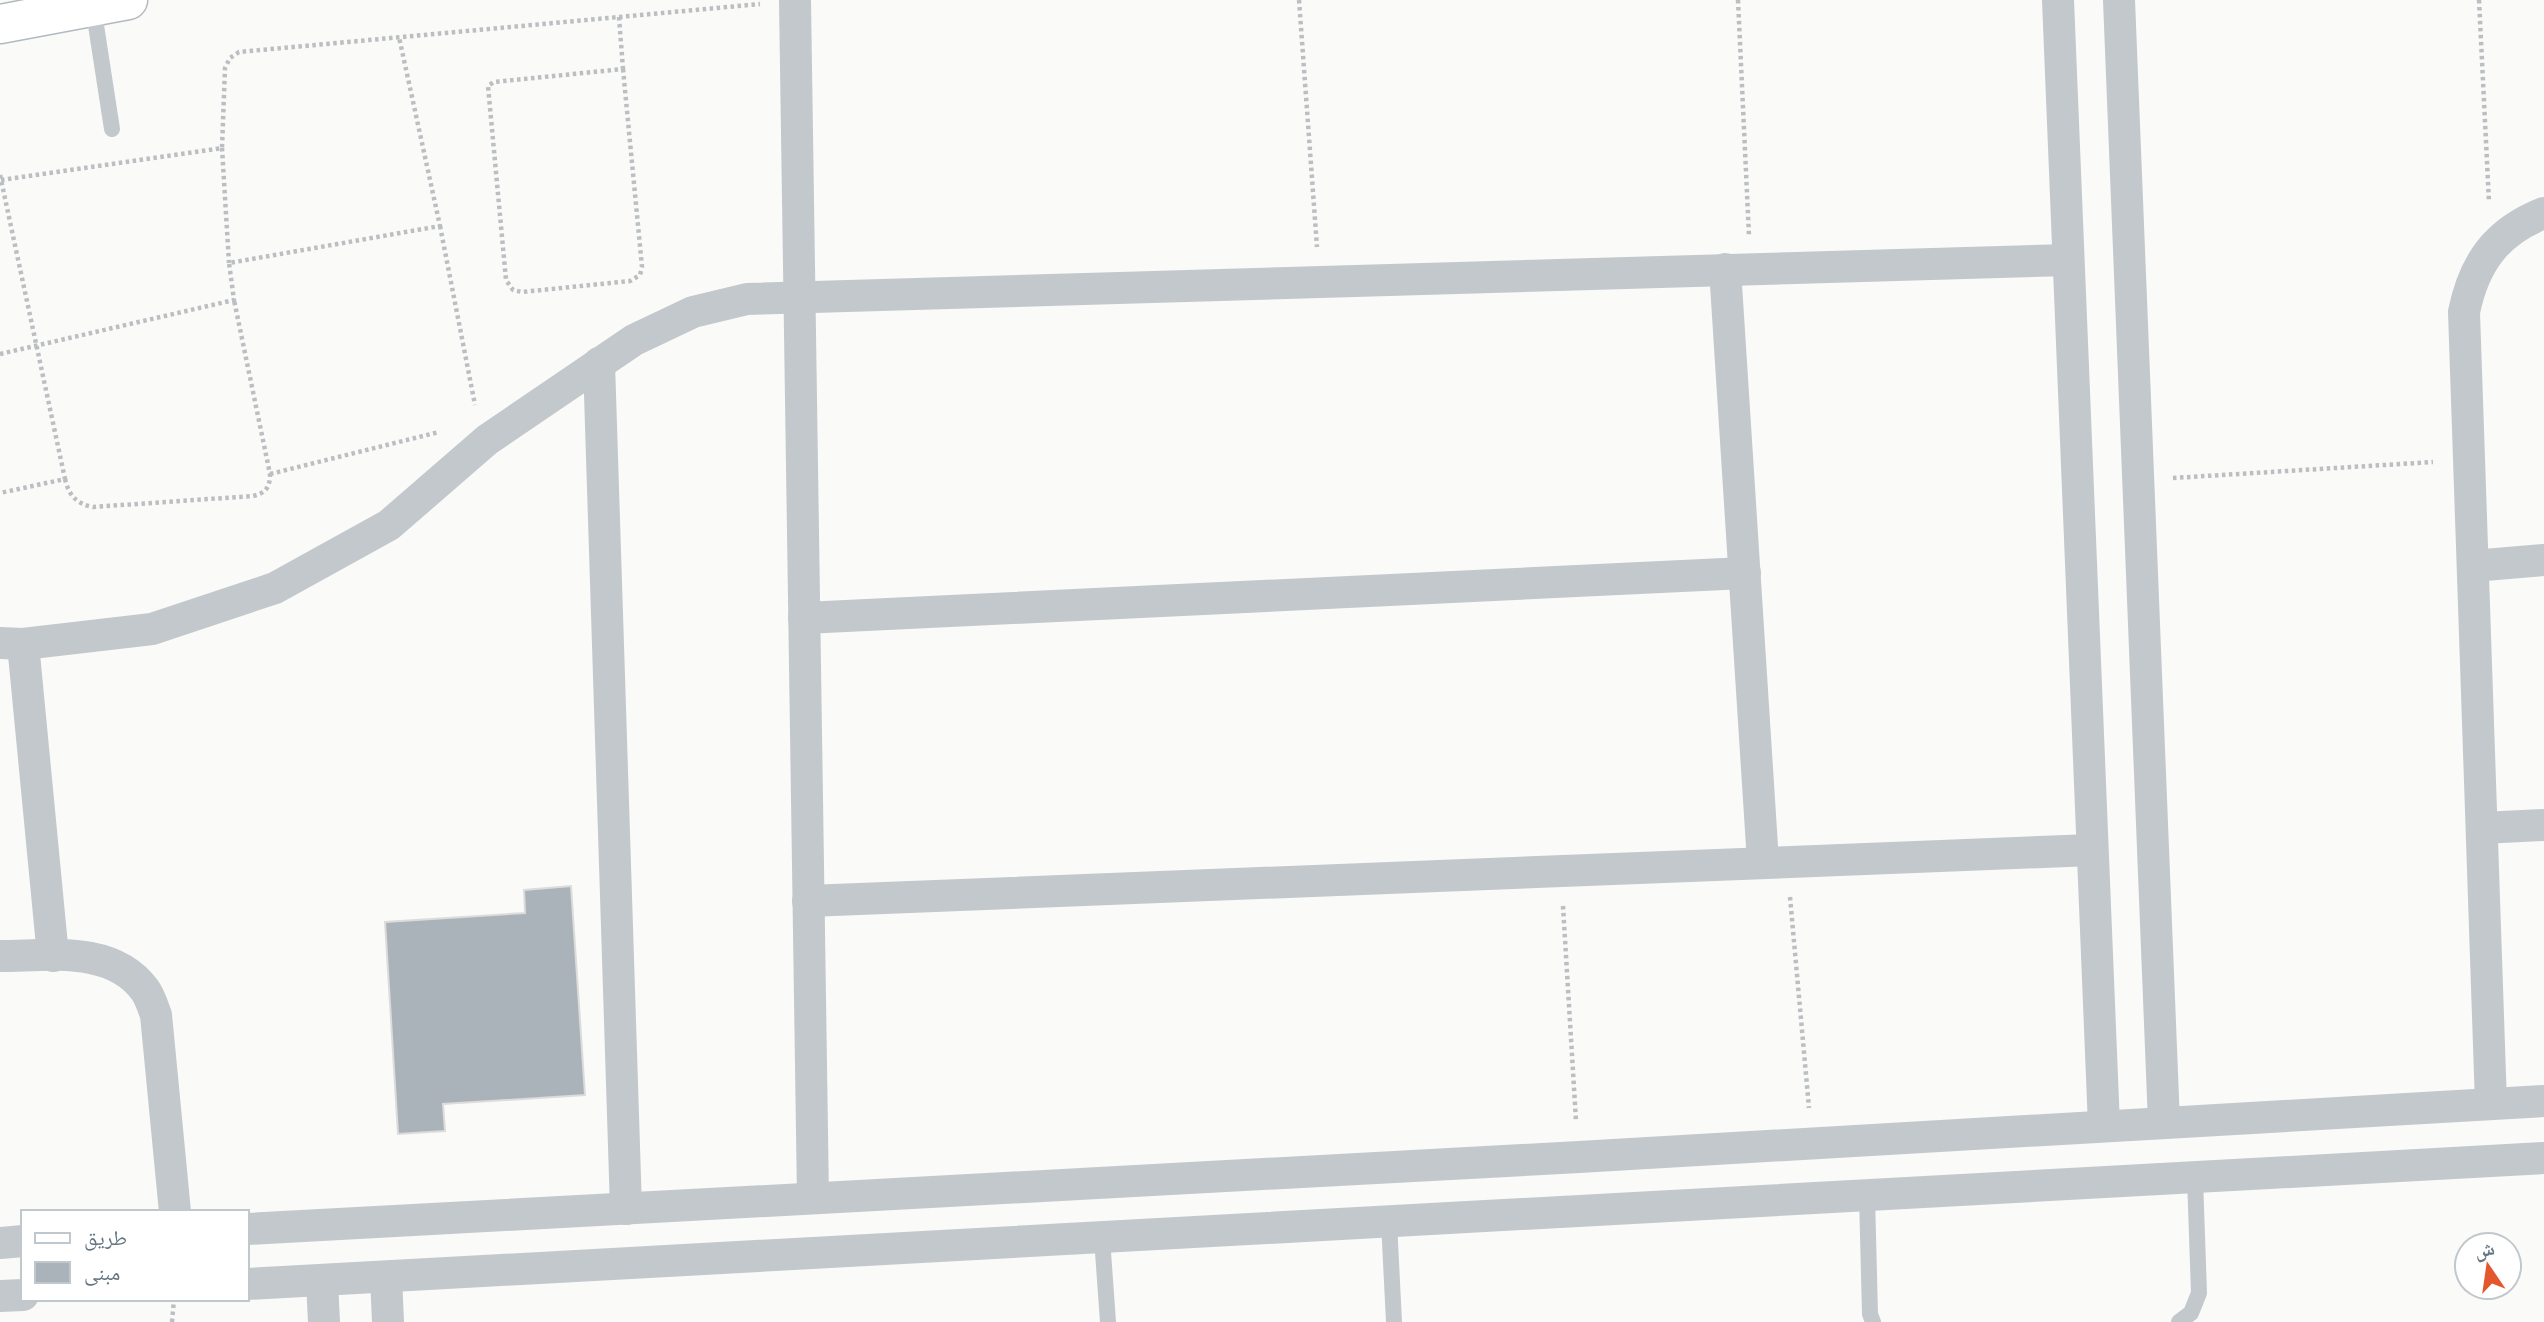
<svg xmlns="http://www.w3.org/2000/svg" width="2544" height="1322" font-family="'Varela Round','Noto Naskh Arabic',sans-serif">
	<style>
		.building { fill: #aab3b9; stroke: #dcdcda; stroke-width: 2 }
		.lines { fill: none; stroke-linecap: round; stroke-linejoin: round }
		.secondary-casing { stroke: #b3babf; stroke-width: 41 }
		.path { stroke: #bbbfc2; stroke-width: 4.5; stroke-dasharray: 3.5 3.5; stroke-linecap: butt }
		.lane { stroke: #c3c8cc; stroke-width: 16 }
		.street { stroke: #c3c8cc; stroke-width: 32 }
		.secondary { stroke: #fff; stroke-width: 38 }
	</style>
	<rect width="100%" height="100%" fill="#fafaf8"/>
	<polygon class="building" points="571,886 585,1095 443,1104 445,1131 398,1134 385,922 525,913 524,890"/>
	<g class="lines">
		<defs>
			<polyline id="secondary" points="0,24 128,0"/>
		</defs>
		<use href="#secondary" class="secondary-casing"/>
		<g class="path">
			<polyline points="1299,0 1317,247"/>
			<polyline points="1738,0 1749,236"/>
			<polyline points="2479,0 2489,202"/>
			<polyline points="619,17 623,69"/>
			<polygon points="623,69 642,267 640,275 630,281 522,292 513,290 506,280 488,86 494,82"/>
			<polyline points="222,148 229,263"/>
			<polyline points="0,175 65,479 0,493"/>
			<polyline points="1,180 222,148 225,68 230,58 239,52 760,4"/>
			<polyline points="440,226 475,405"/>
			<polyline points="0,354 234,300 229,263 440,226 399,37"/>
			<polyline points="270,474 439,432"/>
			<polyline points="2173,478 2433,462"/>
			<path d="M 65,479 C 69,496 77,504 93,507 L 253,496 C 266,493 270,487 270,474 L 234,300"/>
			<polyline points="1790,897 1809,1108"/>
			<polyline points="1563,906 1576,1121"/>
			<polyline points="172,1322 174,1299"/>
		</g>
		<g class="lane">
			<polyline points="93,6 112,129"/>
			<polyline points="1867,1196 1870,1314 1873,1322"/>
			<polyline points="1389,1222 1394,1322"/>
			<polyline points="1102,1238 1108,1322"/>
			<polyline points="2179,1322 2191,1313 2199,1293 2195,1178"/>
		</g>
		<g class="street">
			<polyline points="795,0 813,1198"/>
			<polyline points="2058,0 2104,1126"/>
			<polyline points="2119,0 2164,1123"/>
			<polyline points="1725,269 1763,862"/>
			<polyline points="599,363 626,1209"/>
			<polyline points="2473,566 2544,560"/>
			<polyline points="804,618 1745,573"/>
			<polyline points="0,643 23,644 152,629 275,588 389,525 487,440 634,340 693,312 747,299 2068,260"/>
			<polyline points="23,644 53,956"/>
			<polyline points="2482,828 2544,825"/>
			<polyline points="808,901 2092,850"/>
			<path d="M 0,956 C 49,956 112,945 145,990 C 150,997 153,1007 156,1015 L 175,1212"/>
			<path d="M 2491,1104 L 2464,312 C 2474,263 2496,232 2544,213"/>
			<polyline points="247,1229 1579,1157 2544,1101"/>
			<polyline points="0,1243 23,1241"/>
			<polyline points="386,1277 388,1322"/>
			<polyline points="322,1282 324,1322"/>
			<polyline points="247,1284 2544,1158"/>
			<polyline points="0,1296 23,1295"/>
		</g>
		<use href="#secondary" class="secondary"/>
	</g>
	<rect x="21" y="1210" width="228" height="91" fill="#ffffff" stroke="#c1c8cd" stroke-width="2"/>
	<rect x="35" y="1233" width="35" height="10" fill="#ffffff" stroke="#c1c8cd" stroke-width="2"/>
	<text x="84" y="1245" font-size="21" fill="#657683">طريق</text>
	<rect x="35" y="1262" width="35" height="21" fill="#aab3b9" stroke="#c1c8cd" stroke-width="2"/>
	<text x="84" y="1280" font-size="21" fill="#657683">مبنى</text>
	<g transform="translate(2488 1266) rotate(347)"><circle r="33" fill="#ffffff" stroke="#c1c8cd" stroke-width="2"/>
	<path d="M0-5L12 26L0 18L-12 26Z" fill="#e4572e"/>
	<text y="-10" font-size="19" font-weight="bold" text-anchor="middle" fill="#657683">ش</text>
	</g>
</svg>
